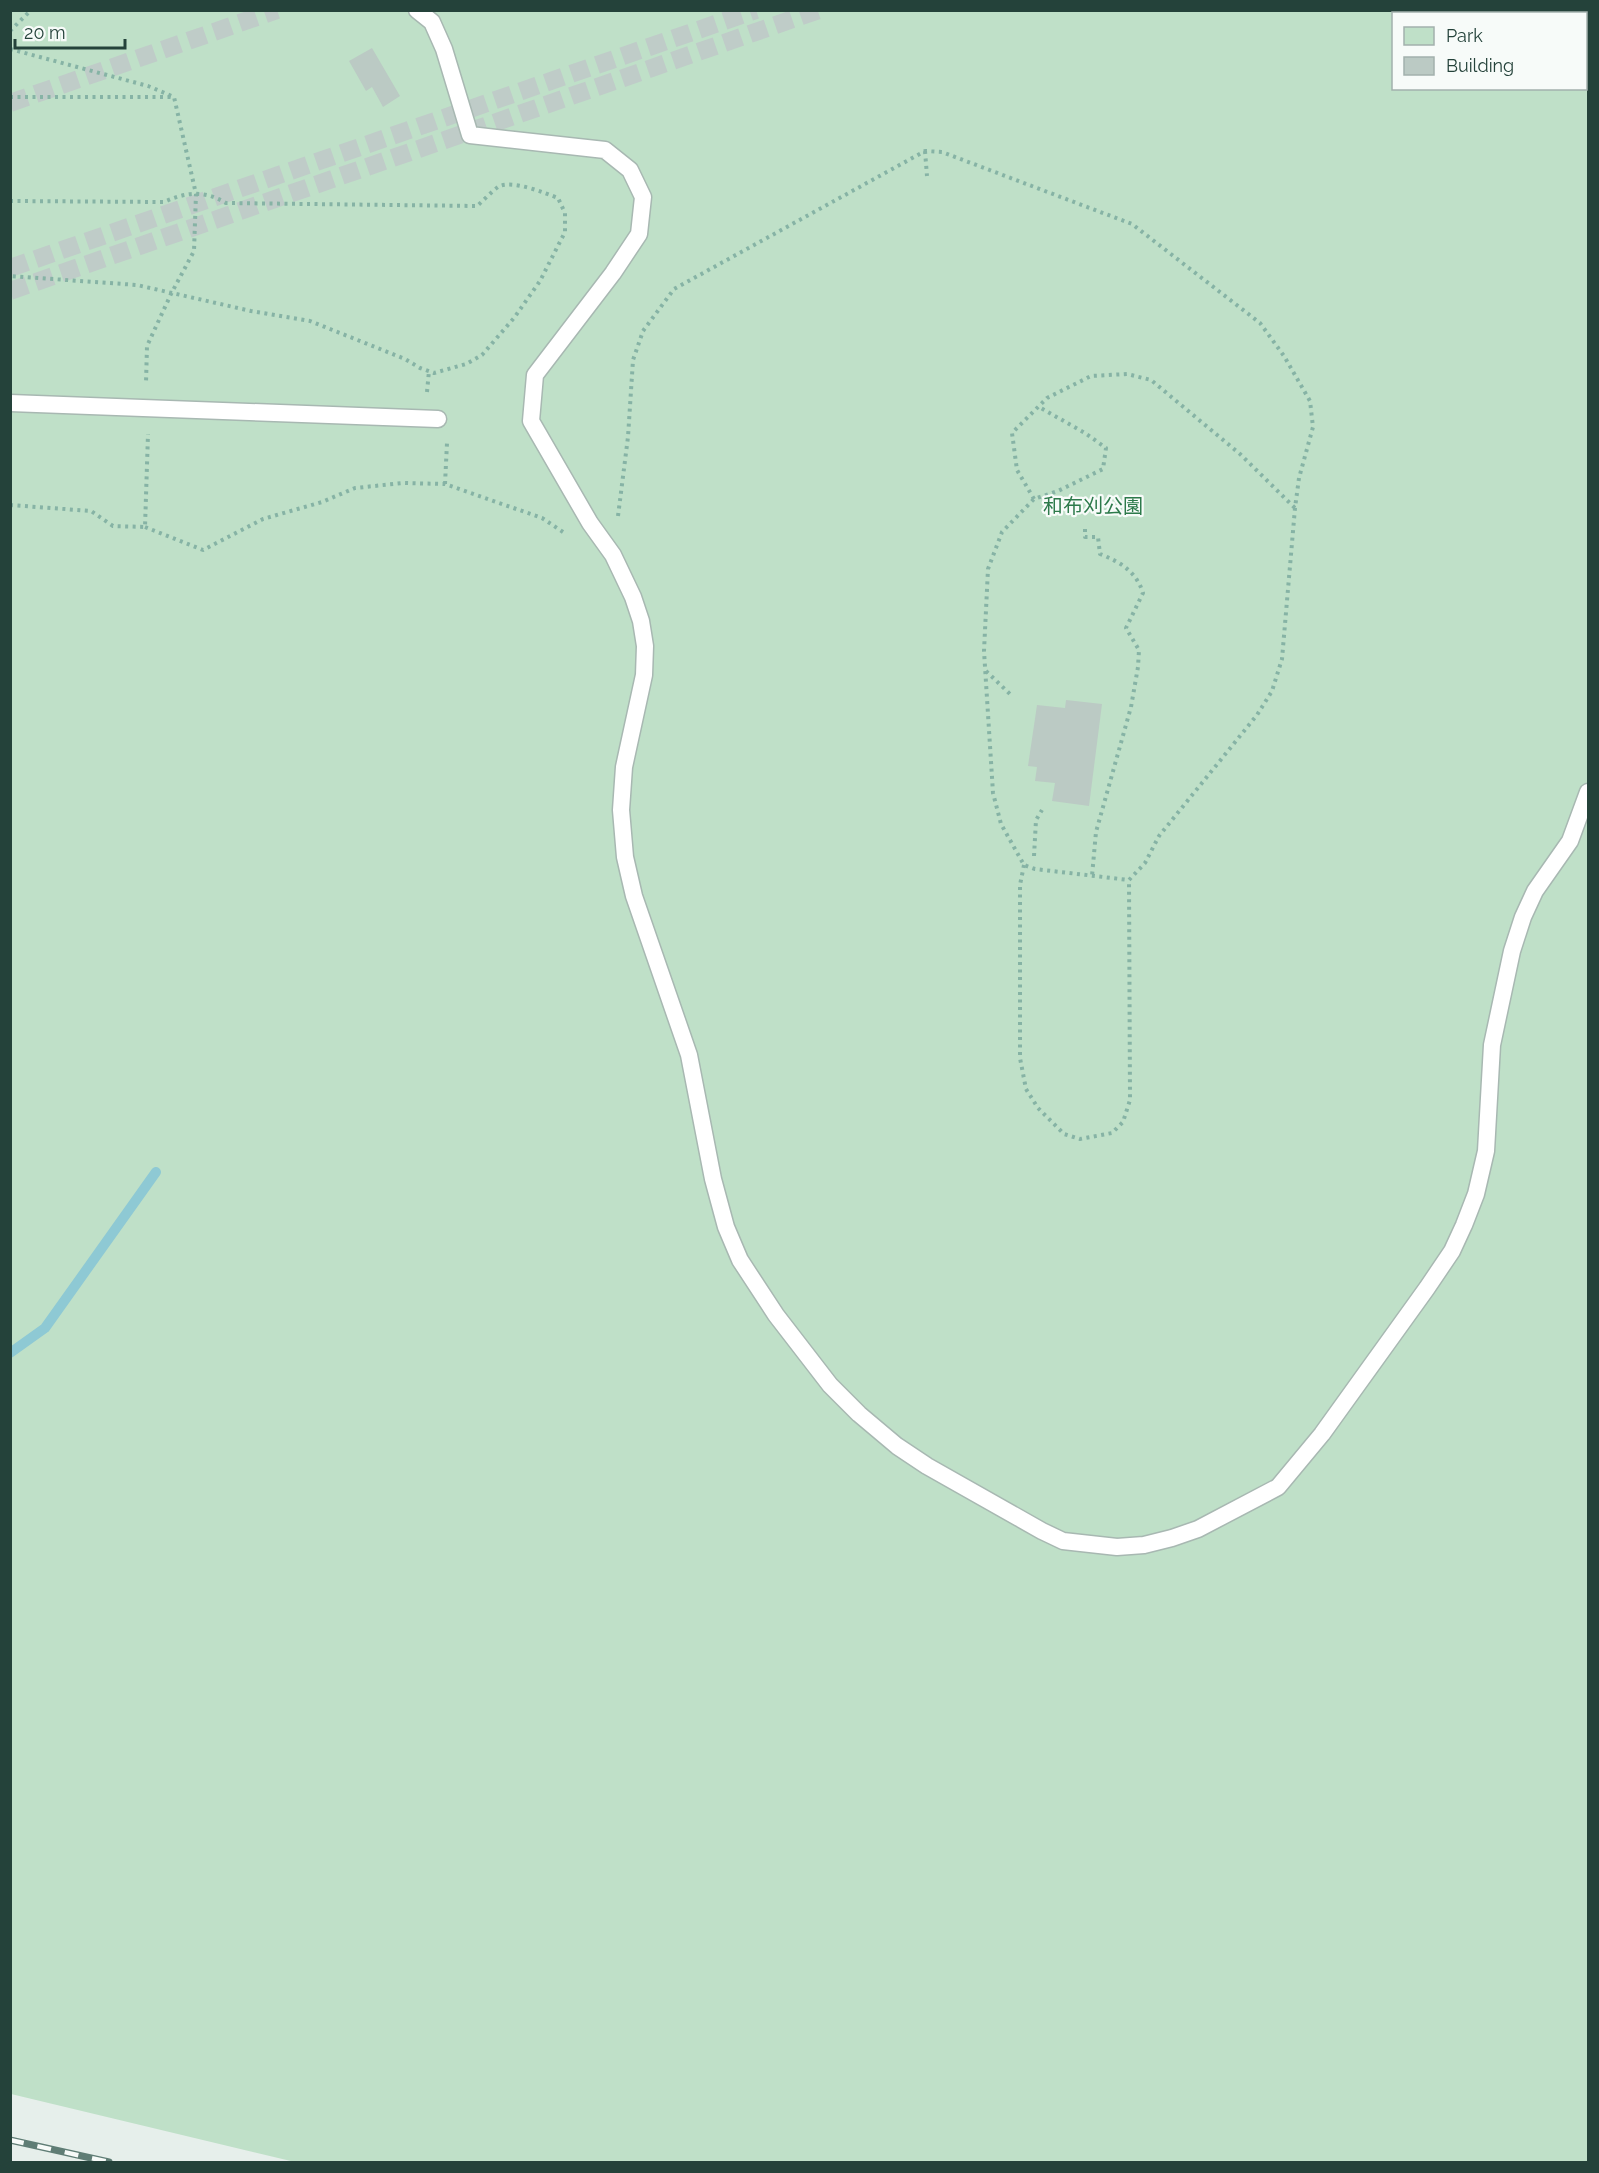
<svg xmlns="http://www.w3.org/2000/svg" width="1599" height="2173" font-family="Raleway,'Noto Sans JP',sans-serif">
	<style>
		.green { fill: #bfe0c8; fill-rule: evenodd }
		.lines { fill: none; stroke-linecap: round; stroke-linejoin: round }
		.stream { stroke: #8ec9d4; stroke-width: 10 }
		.building { fill: #bbcac4 }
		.motorway-tunnel { stroke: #bfccc8; stroke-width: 18; stroke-dasharray: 18 9; stroke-linecap: butt }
		.service-casing { stroke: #a8b8b2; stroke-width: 19 }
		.path { stroke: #86b3a5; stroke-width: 4; stroke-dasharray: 3 4.5; stroke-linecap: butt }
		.service { stroke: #fff; stroke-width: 16 }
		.rail-casing { stroke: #5f7d75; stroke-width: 7 }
		.rail { stroke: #f7fbf9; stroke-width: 4.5; stroke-dasharray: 14; stroke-linecap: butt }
		.labels { text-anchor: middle; stroke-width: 4.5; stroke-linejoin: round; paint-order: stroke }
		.park-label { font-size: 20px; fill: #2d7a4b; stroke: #f7fbf9 }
	</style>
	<rect width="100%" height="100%" fill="#e6efeb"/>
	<path class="green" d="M 11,11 L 1588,11 L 1588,2162 L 295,2162 L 11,2094 ZM 1394,14 L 1586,14 L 1586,88 L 1394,88 Z"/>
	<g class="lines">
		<polyline class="stream" points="10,1353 45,1328 156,1172"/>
	</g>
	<g class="building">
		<polygon points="372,48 400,96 383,107 372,87 366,91 349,61"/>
		<polygon points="1066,700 1102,704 1089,806 1052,801 1055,783 1035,781 1037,767 1028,766 1037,705 1065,708"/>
	</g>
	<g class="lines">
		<g class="motorway-tunnel">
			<polyline points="10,103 277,10"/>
			<polyline points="10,268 756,10"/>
			<polyline points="10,291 819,10"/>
		</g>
		<defs>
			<g id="service">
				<polyline points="417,10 432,22 444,49 470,135 605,150 630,170 643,197 639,234 613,273 535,375 531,421 590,523 613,555 633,597 641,621 645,646 644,675 624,767 621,810 625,857 634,896 689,1055 713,1179 726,1227 740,1260 776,1315 830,1385 859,1414 897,1446 927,1466 1042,1531 1063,1541 1117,1547 1144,1545 1172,1538 1198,1529 1278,1487 1322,1434 1427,1288 1452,1251 1464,1225 1476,1194 1486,1151 1492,1045 1512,951 1523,917 1535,891 1570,841 1588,792"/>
				<polyline points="10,403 438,419"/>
			</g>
		</defs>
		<use href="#service" class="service-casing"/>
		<g class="path">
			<polyline points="10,31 31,10"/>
			<polyline points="10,49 148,86 174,97 196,194 194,251 171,294 147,346 146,383"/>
			<polyline points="10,97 171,97"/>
			<polyline points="925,151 927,176"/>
			<path d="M 10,201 L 164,202 C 186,192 204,190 226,203 L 477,206 C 484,200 491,192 498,187 C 511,179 545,193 558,198 L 565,213 L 565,232 L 540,281 L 514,318 L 482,355 L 466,364 L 434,373 L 420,368 L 405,359 L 310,321 L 251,311 L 137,285 L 10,276"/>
			<polyline points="427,392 429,371"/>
			<polyline points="445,484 447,443"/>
			<polyline points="1034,499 1017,470 1012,433 1047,398 1091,376 1127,374 1151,380 1240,454 1295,508"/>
			<polyline points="10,505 91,511 113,526 145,527 148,434"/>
			<polyline points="618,516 628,437 633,360 643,331 674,289 925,151 942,152 1132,224 1260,323 1284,356 1310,401 1313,427 1299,478 1295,508 1282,659 1272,691 1257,715 1159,836 1145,863 1129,880 1035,869 1024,865 1001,824 993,793 984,651 988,569 1002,532 1034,499 1058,491 1103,469 1106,448 1085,433 1039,407"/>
			<polyline points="145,527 203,550 263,519 322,502 355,488 403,483 445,484 542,518 563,532"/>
			<path d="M 1085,529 L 1085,537 L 1098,537 L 1100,554 C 1120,562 1136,571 1143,593 L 1126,628 L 1139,650 L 1138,667 L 1131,707 L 1096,832 L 1092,876"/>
			<polyline points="986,671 1012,696"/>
			<polyline points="1034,856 1036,820 1042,810"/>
			<polyline points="1024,865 1020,885 1020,1058 1026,1089 1038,1108 1064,1134 1080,1139 1112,1133 1123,1122 1130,1100 1129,880"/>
		</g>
		<use href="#service" class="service"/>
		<defs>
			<polyline id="rail" points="10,2140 109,2162"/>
		</defs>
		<use href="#rail" class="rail-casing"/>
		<use href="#rail" class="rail"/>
	</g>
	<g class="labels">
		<g class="park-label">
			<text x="1093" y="513">和布刈公園</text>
		</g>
	</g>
	<rect width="1599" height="2173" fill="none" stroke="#24423a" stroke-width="24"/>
	<rect x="1392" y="12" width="195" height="78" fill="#f7fbf9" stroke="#a3b1ad" stroke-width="1.5"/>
	<rect x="1404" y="27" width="30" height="18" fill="#bfe0c8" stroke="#a3b1ad" stroke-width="1.5"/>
	<text x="1446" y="42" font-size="18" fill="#24423a">Park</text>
	<rect x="1404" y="57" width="30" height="18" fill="#bbcac4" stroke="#a3b1ad" stroke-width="1.5"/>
	<text x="1446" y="72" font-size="18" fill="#24423a">Building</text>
	<path d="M15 39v9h110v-9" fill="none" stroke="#24423a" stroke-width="3"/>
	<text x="24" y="39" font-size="18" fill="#24423a" stroke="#f7fbf9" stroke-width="4.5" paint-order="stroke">20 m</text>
</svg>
